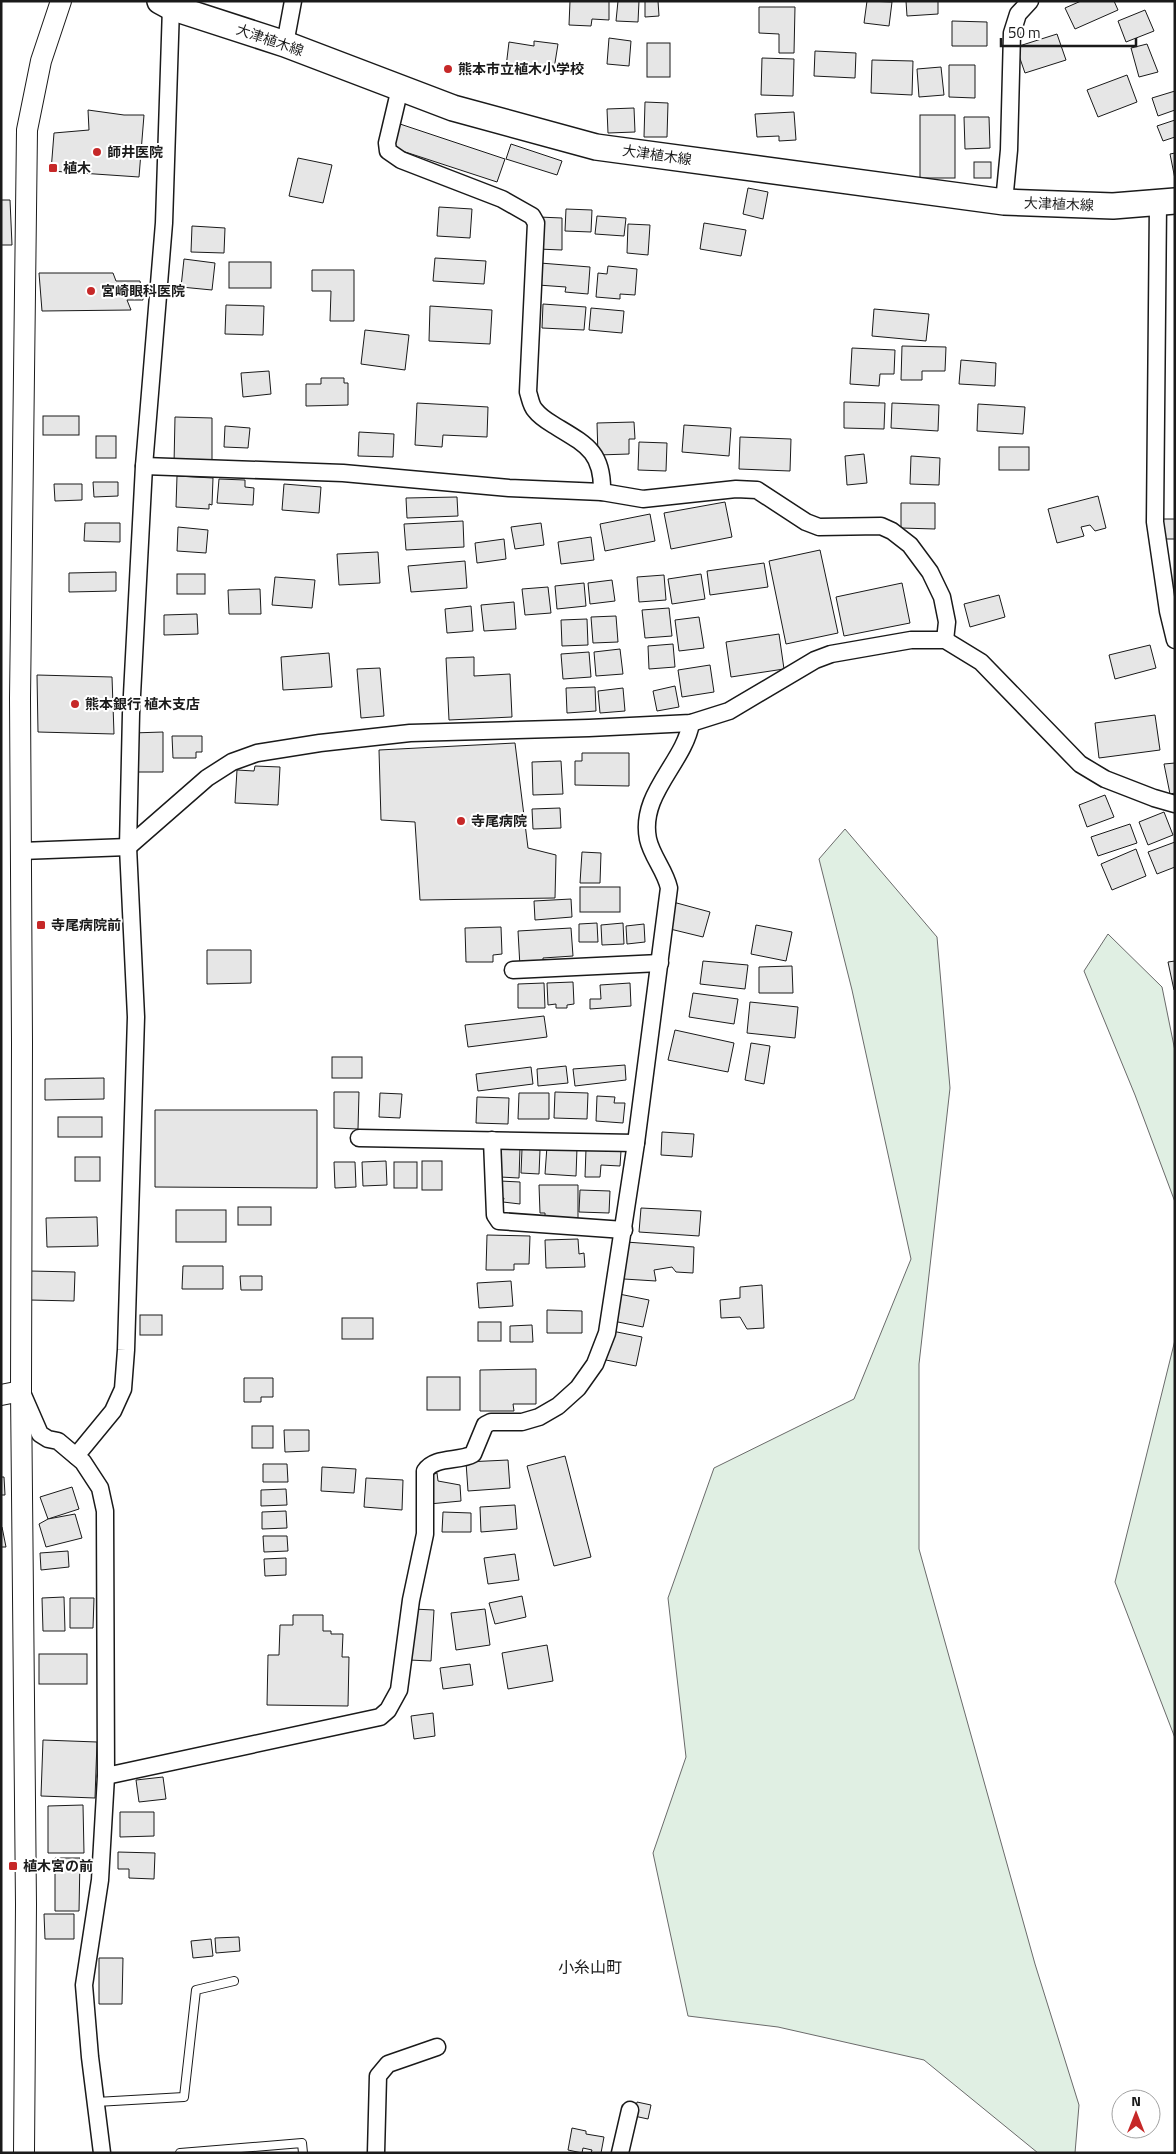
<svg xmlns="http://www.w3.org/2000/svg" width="1176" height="2154" font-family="'Titillium Web','Noto Sans JP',sans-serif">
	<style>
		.green { fill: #e0efe3; stroke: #6a6a6a }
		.building { fill: #e6e6e6; stroke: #1a1a1a }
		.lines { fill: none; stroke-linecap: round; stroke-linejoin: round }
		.service-casing { stroke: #1a1a1a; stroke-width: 10 }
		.minor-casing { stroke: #1a1a1a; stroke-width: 19 }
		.tertiary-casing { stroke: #1a1a1a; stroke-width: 22 }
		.primary-casing { stroke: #1a1a1a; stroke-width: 28 }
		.service { stroke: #fff; stroke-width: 8 }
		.minor { stroke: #fff; stroke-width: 16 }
		.tertiary { stroke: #fff; stroke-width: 20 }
		.primary { stroke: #fff; stroke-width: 25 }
		.poi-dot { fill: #c62828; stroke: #fff; stroke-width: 2 }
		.labels { text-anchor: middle; stroke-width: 4; stroke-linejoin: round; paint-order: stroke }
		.street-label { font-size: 14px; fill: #1a1a1a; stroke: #fff }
		.poi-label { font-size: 14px; font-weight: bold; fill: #1a1a1a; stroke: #fff; text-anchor: start }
		.quarter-label { font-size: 16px; fill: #1a1a1a; stroke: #fff }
	</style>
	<rect width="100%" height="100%" fill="#fff"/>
	<g class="green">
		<polygon points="845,829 937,937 950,1088 919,1364 919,1549 1035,1964 1079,2105 1075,2153 1038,2153 924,2060 778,2027 688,2016 653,1853 686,1757 668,1598 714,1468 854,1399 911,1259 852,990 819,859"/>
		<polygon points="1108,934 1162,987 1175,1051 1175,1202 1135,1095 1084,971"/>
		<polygon points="1175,1340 1175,1738 1115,1582"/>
	</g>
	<g class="building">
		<polygon points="570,1 609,1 609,20 592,19 591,26 569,25"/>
		<polygon points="618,1 639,1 638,22 616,21"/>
		<polygon points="645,1 658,1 659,16 645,17"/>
		<polygon points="867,1 892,2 889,26 864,23"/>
		<polygon points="906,1 938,1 938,14 907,16"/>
		<polygon points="1081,1 1114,1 1118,10 1075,29 1065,8"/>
		<polygon points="759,7 795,7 794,53 779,53 779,34 759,33"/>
		<polygon points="1145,10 1154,31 1126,42 1118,21"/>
		<polygon points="952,21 987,22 987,46 952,46"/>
		<polygon points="1057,34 1066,60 1025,73 1016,47"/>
		<polygon points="609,38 631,41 629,66 607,64"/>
		<polygon points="534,41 558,44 554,69 538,67 536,72 506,67 509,42 534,46"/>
		<rect x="647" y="43" width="23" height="34"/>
		<polygon points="1147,44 1158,72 1139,77 1131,48"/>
		<polygon points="815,51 856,53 855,78 814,76"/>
		<polygon points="762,58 794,59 793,96 761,95"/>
		<polygon points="872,60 913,61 912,95 871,93"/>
		<polygon points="949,65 975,65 975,98 949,97"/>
		<polygon points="941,67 944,95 919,97 917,69"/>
		<polygon points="1127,75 1137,102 1098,117 1087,90"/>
		<polygon points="1175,91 1175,110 1158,116 1152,98"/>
		<polygon points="645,102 668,103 667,137 644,137"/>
		<polygon points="634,108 635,132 608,133 607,109"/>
		<polygon points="88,110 124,115 144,115 139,177 51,171 54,133 89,130"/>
		<polygon points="794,112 796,140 779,141 779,136 757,137 755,114"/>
		<rect x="920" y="115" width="35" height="63"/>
		<polygon points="964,117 989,117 990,148 965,149"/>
		<polygon points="1175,120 1175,137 1163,141 1157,126"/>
		<polygon points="397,123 505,159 497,182 390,147"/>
		<polygon points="511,144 562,161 557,175 506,159"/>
		<polygon points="1175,153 1175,179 1170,154"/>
		<polygon points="298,158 332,165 323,203 289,196"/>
		<rect x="974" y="162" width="17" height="16"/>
		<polygon points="748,188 768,192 763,219 743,214"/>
		<polygon points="1,200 10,200 12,245 1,245"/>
		<polygon points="439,207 472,209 470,238 437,236"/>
		<polygon points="566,209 592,210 591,232 565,231"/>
		<polygon points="597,216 626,218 624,236 595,234"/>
		<polygon points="539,217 562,218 562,250 538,249"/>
		<polygon points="704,223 746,230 741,256 700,249"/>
		<polygon points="628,224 650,225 648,255 627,253"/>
		<polygon points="192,226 225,228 224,253 191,252"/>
		<polygon points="435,258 486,261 484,284 433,281"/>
		<polygon points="184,259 215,263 212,290 181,287"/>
		<rect x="229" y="262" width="42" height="26"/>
		<polygon points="540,263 590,267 588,294 565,292 566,287 538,285"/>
		<polygon points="608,266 637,269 635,295 620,294 620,299 596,297 598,273 607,274"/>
		<polygon points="312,270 354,270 354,321 330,321 331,291 312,291"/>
		<polygon points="39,273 113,273 116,281 140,281 143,300 127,300 131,310 42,311"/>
		<polygon points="543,304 586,307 584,330 542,328"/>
		<polygon points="226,305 264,306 263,335 225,334"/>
		<polygon points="430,306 492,310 490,344 429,341"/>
		<polygon points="591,308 624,311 622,333 589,330"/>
		<polygon points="874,309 929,314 926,341 872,336"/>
		<polygon points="365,330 409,335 405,370 361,364"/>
		<polygon points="902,346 946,347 945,371 922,371 922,380 901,380"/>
		<polygon points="852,348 895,350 894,374 880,374 879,386 850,384"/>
		<polygon points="961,360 996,363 995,386 959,384"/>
		<polygon points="269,371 271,394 243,397 241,373"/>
		<polygon points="321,378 344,378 344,383 348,383 348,405 306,406 306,384 321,384"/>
		<polygon points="844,402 885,403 884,429 844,428"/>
		<polygon points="417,403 488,407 487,437 443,435 442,447 415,445"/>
		<polygon points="892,403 939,405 938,431 891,428"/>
		<polygon points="978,404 1025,407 1023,434 977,431"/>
		<rect x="43" y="416" width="36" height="19"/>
		<polygon points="175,417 212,418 212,464 174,464"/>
		<polygon points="634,422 635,439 629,439 629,454 598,455 597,423"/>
		<polygon points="684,425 731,428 729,456 682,452"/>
		<polygon points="225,426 250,428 248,448 224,447"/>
		<polygon points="359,432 394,434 393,457 358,456"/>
		<rect x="96" y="436" width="20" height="22"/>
		<polygon points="740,437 791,439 790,471 739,469"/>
		<polygon points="639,442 667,443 666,471 638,470"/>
		<rect x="999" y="447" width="30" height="23"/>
		<polygon points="864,454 867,483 847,485 845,456"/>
		<polygon points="911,456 940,458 939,485 910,484"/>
		<polygon points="177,476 213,478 212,505 209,504 209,509 176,507"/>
		<polygon points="219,479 245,480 245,487 254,488 253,505 217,503"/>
		<polygon points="93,482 118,482 118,496 94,497"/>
		<polygon points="54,484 82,484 82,500 55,501"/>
		<polygon points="284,484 321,487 319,513 282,510"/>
		<polygon points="1098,496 1106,528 1095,531 1090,525 1081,527 1084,536 1057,543 1048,509"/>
		<polygon points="457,497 458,516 407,518 406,498"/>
		<polygon points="725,502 732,537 671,549 664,513"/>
		<polygon points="901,503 935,503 935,529 901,528"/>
		<polygon points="650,514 655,541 605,551 600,524"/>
		<rect x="1162" y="519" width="13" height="20"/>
		<polygon points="463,521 464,547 406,550 404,524"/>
		<polygon points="85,523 120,523 120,542 84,541"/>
		<polygon points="541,523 544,545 515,549 511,527"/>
		<polygon points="178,527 208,530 206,553 177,551"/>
		<polygon points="591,537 594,560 561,564 558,542"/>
		<polygon points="504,539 506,559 477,563 475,543"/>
		<polygon points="820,550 838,633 786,644 769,561"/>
		<polygon points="378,552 380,583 339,585 337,554"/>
		<polygon points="465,561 467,588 411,592 408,566"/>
		<polygon points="764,563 768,587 710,595 707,571"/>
		<polygon points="116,572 116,591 69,592 69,573"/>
		<rect x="177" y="574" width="28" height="20"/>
		<polygon points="701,574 705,599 672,604 668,579"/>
		<polygon points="664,575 666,600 639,602 637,577"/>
		<polygon points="275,577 315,580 312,608 272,605"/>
		<polygon points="612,580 615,601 590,604 588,583"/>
		<polygon points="584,583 586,606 557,609 555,586"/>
		<polygon points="902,583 910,623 844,636 836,597"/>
		<polygon points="548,587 551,613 525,615 522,589"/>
		<polygon points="260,589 261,614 229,614 228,590"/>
		<polygon points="999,595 1005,617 970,627 964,604"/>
		<polygon points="514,602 516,629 484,631 481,605"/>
		<polygon points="471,606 473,631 447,633 445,609"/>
		<polygon points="669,608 672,636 645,638 642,610"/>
		<polygon points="197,614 198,634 164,635 164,615"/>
		<polygon points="616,616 618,642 593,643 591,617"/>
		<polygon points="699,617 704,648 679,651 675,620"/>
		<polygon points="587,619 588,645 562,646 561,620"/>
		<polygon points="779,634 784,669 731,677 726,642"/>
		<polygon points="673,644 675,667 649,669 648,646"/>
		<polygon points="1150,645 1156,668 1115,679 1109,655"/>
		<polygon points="620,649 623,674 596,676 594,652"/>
		<polygon points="589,652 591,677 563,679 561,654"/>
		<polygon points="329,653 332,687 283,690 281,657"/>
		<polygon points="474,657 474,676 510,674 512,717 449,720 446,658"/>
		<polygon points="710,665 714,692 682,697 678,670"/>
		<polygon points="380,668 384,716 361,718 357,669"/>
		<polygon points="37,675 112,677 114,734 38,732"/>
		<polygon points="675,686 679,707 657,711 653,691"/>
		<polygon points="595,687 596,711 567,713 566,688"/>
		<polygon points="623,688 625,711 600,713 598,691"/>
		<polygon points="1155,715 1160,750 1099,758 1095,723"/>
		<polygon points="163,732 163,772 132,772 132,733"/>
		<polygon points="172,736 202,736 202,752 196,752 196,758 173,758"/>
		<polygon points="515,743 528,848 556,855 555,898 420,900 415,822 381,820 379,750"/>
		<polygon points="582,753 629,753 629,786 575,785 575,761 582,761"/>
		<polygon points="561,761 563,794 533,795 532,762"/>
		<polygon points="1175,763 1175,793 1170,794 1164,764"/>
		<polygon points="255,766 280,767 278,805 235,803 237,770 254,771"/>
		<polygon points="1105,795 1114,817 1087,827 1079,805"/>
		<polygon points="560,808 561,828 533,829 532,809"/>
		<polygon points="1164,812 1173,835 1148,845 1139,822"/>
		<polygon points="1130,824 1137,843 1098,856 1091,837"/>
		<polygon points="1175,842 1175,867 1157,874 1148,852"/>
		<polygon points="1136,849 1146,876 1112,890 1101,864"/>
		<polygon points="582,852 601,853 600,883 580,883"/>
		<rect x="580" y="887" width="40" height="25"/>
		<polygon points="571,899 572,917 535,920 534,901"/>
		<polygon points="673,902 710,912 703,937 666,928"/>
		<polygon points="597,923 598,942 579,942 579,924"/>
		<polygon points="623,923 624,944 602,945 601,925"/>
		<polygon points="644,924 645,942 627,944 626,926"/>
		<polygon points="756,925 792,932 786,961 751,954"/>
		<polygon points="501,927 502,954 493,955 493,962 466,962 465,928"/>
		<polygon points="571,928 573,956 543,958 543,965 520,967 518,931"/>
		<polygon points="207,950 251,950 251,983 207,984"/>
		<polygon points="703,961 748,965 745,989 700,984"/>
		<polygon points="1175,961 1175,990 1174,990 1168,962"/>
		<polygon points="792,966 793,993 759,993 759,967"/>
		<polygon points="573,982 574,1004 567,1005 567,1008 556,1008 556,1004 548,1005 547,983"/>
		<polygon points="544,983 545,1008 518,1008 518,984"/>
		<polygon points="630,983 631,1006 590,1009 590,999 601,999 600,985"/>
		<polygon points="693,993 738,999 734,1024 689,1017"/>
		<polygon points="750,1002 798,1007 795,1038 747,1033"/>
		<polygon points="544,1016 547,1037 468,1047 465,1025"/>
		<polygon points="675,1030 734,1043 728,1072 668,1060"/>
		<polygon points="751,1043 770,1046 764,1084 745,1080"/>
		<rect x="332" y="1057" width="30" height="21"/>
		<polygon points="625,1065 626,1080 575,1086 573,1069"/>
		<polygon points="566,1066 568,1083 538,1086 537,1069"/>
		<polygon points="531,1067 533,1084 478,1091 476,1074"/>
		<polygon points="104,1078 104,1099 45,1100 45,1079"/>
		<polygon points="334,1092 359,1092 358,1129 334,1128"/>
		<polygon points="555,1092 588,1093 587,1119 554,1118"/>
		<polygon points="380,1093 402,1094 400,1118 379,1117"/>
		<polygon points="519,1093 549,1093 549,1119 518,1119"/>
		<polygon points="597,1096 615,1097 614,1103 625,1103 623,1123 596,1121"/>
		<polygon points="477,1097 509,1098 508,1124 476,1123"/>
		<polygon points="155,1110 317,1110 317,1188 155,1187"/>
		<rect x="58" y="1117" width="44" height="20"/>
		<polygon points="662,1132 694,1134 692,1157 661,1155"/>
		<polygon points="547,1146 577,1148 576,1176 545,1174"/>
		<polygon points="500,1148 520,1148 519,1178 500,1177"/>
		<polygon points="522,1149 540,1150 539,1174 521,1173"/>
		<polygon points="586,1149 621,1151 620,1166 601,1165 600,1177 585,1177"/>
		<rect x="75" y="1157" width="25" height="24"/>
		<polygon points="386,1161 387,1185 363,1186 362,1162"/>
		<rect x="422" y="1161" width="20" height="29"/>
		<polygon points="334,1162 355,1162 356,1187 335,1188"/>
		<rect x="394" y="1162" width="23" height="26"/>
		<polygon points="500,1181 520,1182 520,1204 503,1202 504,1198 500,1198"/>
		<polygon points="539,1185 578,1185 578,1221 545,1221 545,1213 540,1213"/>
		<polygon points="580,1190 610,1191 609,1213 579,1212"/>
		<rect x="238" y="1207" width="33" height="18"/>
		<polygon points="641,1208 701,1211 699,1236 639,1232"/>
		<rect x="176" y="1210" width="50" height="32"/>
		<polygon points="97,1217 98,1246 47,1247 46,1218"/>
		<polygon points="487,1235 530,1236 529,1264 514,1264 514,1270 486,1270"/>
		<polygon points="578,1239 579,1254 584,1253 585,1267 546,1268 545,1240"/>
		<polygon points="626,1242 694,1247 693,1273 676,1272 672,1267 654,1270 656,1281 624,1279"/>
		<polygon points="183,1266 223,1266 223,1289 182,1289"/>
		<polygon points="30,1271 75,1272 74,1301 30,1300"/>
		<polygon points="240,1276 262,1276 262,1290 241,1290"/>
		<polygon points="511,1281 513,1306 479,1308 477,1283"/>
		<polygon points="762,1285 764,1328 747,1329 740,1317 721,1318 720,1300 740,1298 740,1287"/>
		<polygon points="619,1294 649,1300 643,1327 613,1321"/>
		<polygon points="547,1310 582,1311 582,1333 547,1333"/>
		<rect x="140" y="1315" width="22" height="20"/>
		<rect x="342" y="1318" width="31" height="21"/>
		<rect x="478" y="1322" width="23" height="19"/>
		<polygon points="532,1325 533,1342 510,1342 510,1326"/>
		<polygon points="612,1331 642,1337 636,1366 606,1360"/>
		<polygon points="536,1369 536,1404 513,1404 514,1411 480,1411 480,1370"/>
		<rect x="427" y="1377" width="33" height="33"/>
		<polygon points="244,1378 273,1378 273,1397 261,1397 261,1402 244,1402"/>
		<rect x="252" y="1426" width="21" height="22"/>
		<polygon points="284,1430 309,1430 309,1451 285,1452"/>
		<polygon points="565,1456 591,1557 554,1566 527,1466"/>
		<polygon points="508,1460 510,1488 468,1491 466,1462"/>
		<polygon points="263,1464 287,1464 288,1482 263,1482"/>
		<polygon points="322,1467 356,1469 354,1493 321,1491"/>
		<polygon points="437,1473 438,1481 460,1485 461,1501 429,1504 426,1474"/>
		<polygon points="1,1477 4,1477 5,1495 1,1495"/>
		<polygon points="366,1478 403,1480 402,1510 364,1507"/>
		<polygon points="72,1487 79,1509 48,1519 40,1497"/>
		<polygon points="286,1489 287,1505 261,1506 261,1490"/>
		<polygon points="515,1505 517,1529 481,1532 480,1507"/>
		<polygon points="286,1511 287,1528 262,1529 262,1512"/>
		<polygon points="443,1512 471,1513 471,1532 442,1532"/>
		<polygon points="75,1514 82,1538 46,1547 39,1524 48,1519"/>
		<polygon points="1,1527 2,1527 6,1547 1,1547"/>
		<polygon points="263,1536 287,1536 288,1551 264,1552"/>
		<polygon points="68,1551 69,1567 41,1570 40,1553"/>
		<polygon points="515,1554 519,1580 488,1584 484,1558"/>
		<polygon points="286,1558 286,1575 265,1576 264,1559"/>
		<polygon points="522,1596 526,1617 495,1624 489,1603"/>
		<polygon points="64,1597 65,1631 43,1631 42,1598"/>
		<polygon points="70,1598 94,1598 93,1628 70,1628"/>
		<polygon points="413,1609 434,1610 431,1661 409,1660"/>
		<polygon points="485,1609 490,1645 456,1650 451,1613"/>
		<polygon points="293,1615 323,1615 323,1631 331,1631 331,1634 343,1634 342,1657 349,1657 348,1706 267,1705 268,1655 279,1655 280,1625 293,1625"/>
		<polygon points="547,1645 553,1681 508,1689 502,1653"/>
		<rect x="39" y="1654" width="48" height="30"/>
		<polygon points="470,1664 473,1685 443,1689 440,1668"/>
		<polygon points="433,1713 435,1736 414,1739 411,1716"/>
		<polygon points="43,1740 97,1742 95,1798 41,1796"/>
		<polygon points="163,1777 166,1799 139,1802 136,1780"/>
		<polygon points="83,1805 84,1853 48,1853 48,1806"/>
		<polygon points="120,1812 154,1812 154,1836 120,1837"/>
		<polygon points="118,1852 155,1853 154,1879 129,1878 129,1869 118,1869"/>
		<polygon points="55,1858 80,1858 79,1911 55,1911"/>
		<polygon points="44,1914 74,1914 74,1939 45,1939"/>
		<polygon points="239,1937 240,1951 216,1953 215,1938"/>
		<polygon points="211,1939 213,1956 193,1958 191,1941"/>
		<polygon points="99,1958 123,1958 122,2004 99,2004"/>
		<polygon points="637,2102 651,2105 648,2119 634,2116"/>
		<polygon points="572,2128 586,2131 586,2134 604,2137 601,2153 591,2153 592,2150 583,2148 582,2153 568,2150"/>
	</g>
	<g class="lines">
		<defs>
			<g id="service">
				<polyline points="96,2102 184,2097 196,1990 234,1981"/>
				<polyline points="180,2153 302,2143 303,2153"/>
			</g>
			<g id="minor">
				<polyline points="285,44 293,1"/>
				<path d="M 400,88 L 387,143 L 388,151 L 401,160 L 502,199 L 532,216 L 536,223 L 528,392 C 530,398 531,406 535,410 C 541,418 549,422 557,427 C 587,445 603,453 602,492"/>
				<polyline points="1004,202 1009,150 1012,33 1018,14 1030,1"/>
				<polyline points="1153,203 1158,204 1155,522 1168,611 1175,640"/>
				<polyline points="144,466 343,473 509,488 602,492 643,499 736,489 757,490 806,522 819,527 881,526 892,531 910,545 930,572 942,597 947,622 945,640"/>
				<polyline points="21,851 128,847 207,778 232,762 257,753 320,743 410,733 589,728 691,723 729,711 815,660 831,654 911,640 945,640 981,662 1080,764 1105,779 1154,798 1175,804"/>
				<polyline points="513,970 660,963"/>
				<polyline points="359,1138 636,1143"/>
				<polyline points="492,1140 495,1215 499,1221 624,1230"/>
				<polyline points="23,1395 40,1434 48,1439 58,1441 83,1462 100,1488 105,1511 106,1776 100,1880 84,1985 90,2057 102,2153"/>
				<polyline points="76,1456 113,1411 123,1389 126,1350 136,1017 128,847 131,714 144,466 164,223 171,7"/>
				<path d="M 106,1776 L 380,1717 L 388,1710 L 399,1690 L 411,1600 L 425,1534 L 425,1471 C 435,1456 459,1462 473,1454 L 485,1425 L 491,1422 L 522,1422 L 539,1417 L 558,1406 L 578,1388 L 595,1364 L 607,1333 L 636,1143 L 669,888 C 665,870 652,857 648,839 C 639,794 684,763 691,723"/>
				<polyline points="376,2153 378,2076 388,2064 437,2047"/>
				<polyline points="620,2153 630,2110"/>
			</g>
			<g id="tertiary">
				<polyline points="1,1395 21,1391"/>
				<polyline points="24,2153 26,1904 21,1391 22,1042 20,698 27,130 41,61 61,1"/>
			</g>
			<polyline id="primary" points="160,1 171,7 285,44 453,108 596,147 1004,202 1113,206 1175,201"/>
		</defs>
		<use href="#service" class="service-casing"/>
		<use href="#minor" class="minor-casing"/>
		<use href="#tertiary" class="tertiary-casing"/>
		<use href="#primary" class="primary-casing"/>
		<use href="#service" class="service"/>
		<use href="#minor" class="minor"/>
		<use href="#tertiary" class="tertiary"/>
		<use href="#primary" class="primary"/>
	</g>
	<g class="poi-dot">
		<circle cx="448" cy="69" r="5"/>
		<circle cx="97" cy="152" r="5"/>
		<rect x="48" y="163" width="10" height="10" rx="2.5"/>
		<circle cx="91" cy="291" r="5"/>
		<circle cx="75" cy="704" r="5"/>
		<circle cx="461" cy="821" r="5"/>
		<rect x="36" y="920" width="10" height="10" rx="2.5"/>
		<rect x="8" y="1861" width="10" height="10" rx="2.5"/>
	</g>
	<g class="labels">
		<g class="street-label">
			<text transform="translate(270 40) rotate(19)" y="5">大津植木線</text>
			<text transform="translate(657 155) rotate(8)" y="5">大津植木線</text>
			<text transform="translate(1059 204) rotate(2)" y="5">大津植木線</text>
		</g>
		<g class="poi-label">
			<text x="458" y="74">熊本市立植木小学校</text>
			<text x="107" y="157">師井医院</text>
			<text x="63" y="173">植木</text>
			<text x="101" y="296">宮崎眼科医院</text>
			<text x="85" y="709">熊本銀行 植木支店</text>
			<text x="471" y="826">寺尾病院</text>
			<text x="51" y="930">寺尾病院前</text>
			<text x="23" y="1871">植木宮の前</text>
		</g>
		<g class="quarter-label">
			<text x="590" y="1973">小糸山町</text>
		</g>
	</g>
	<rect width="1176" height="2154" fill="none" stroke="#1a1a1a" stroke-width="5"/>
	<g transform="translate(1136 2114)"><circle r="24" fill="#ffffff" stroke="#a3a3a3"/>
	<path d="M0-4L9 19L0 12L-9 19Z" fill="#c62828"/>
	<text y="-8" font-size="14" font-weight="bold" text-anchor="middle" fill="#1a1a1a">N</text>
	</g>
	<path d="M1001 38v8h135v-8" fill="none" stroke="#1a1a1a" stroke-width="2.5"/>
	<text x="1008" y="38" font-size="15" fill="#1a1a1a" stroke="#ffffff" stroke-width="4" paint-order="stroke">50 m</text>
</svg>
